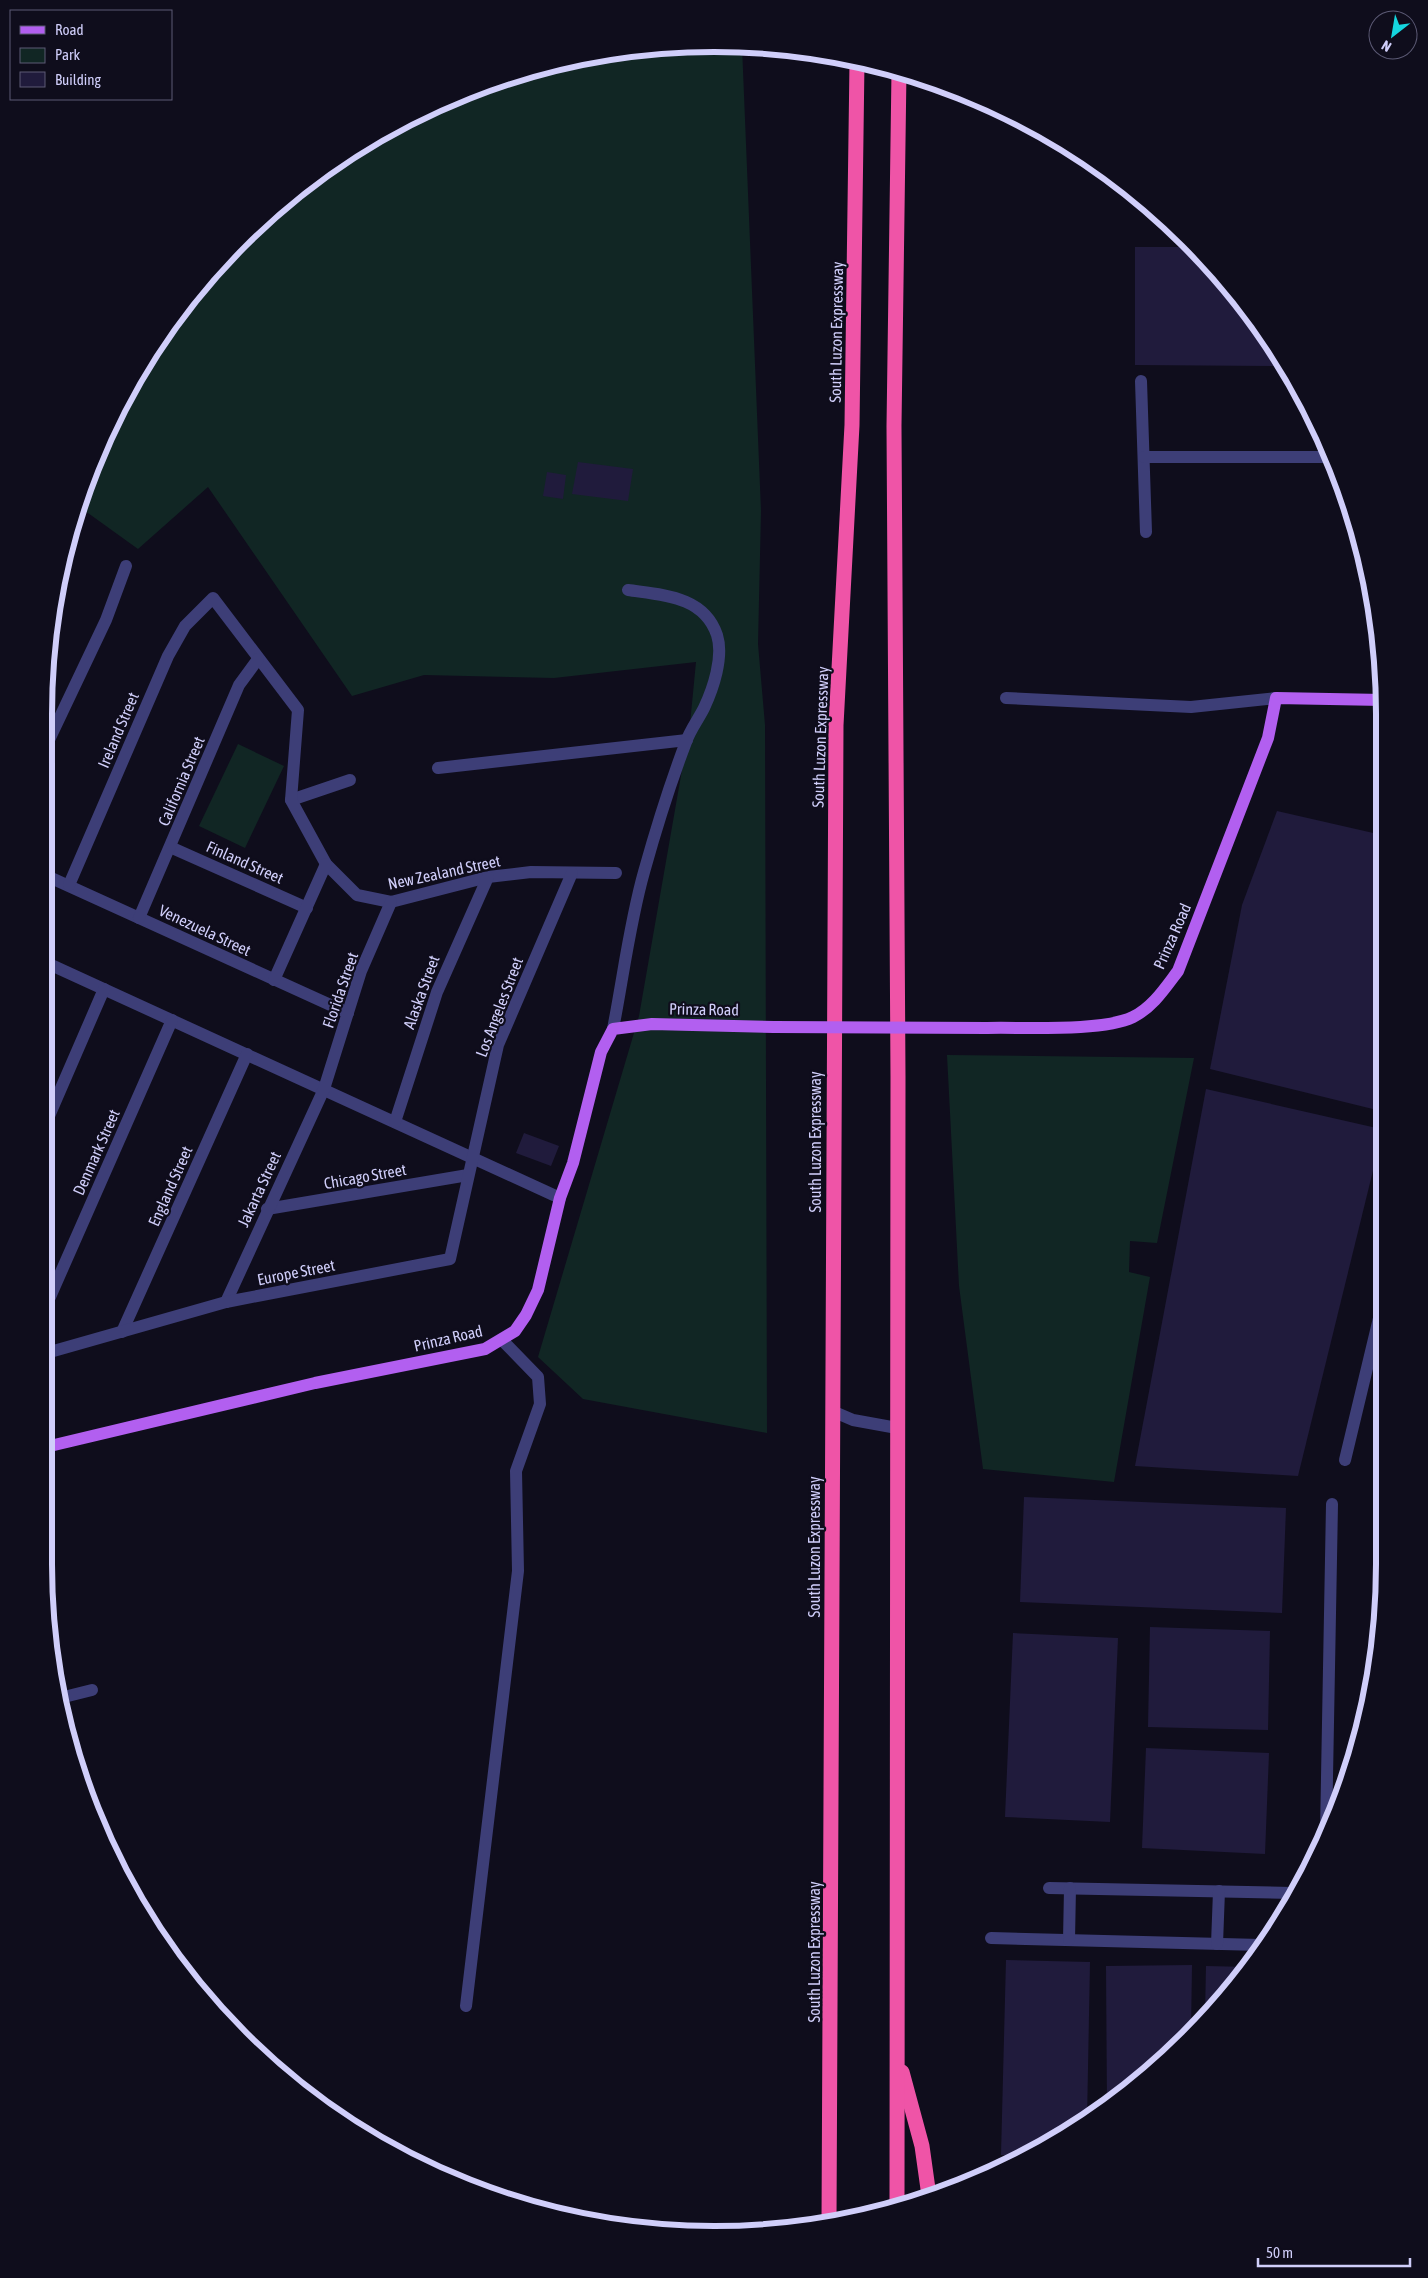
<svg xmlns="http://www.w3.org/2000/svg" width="1428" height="2278" font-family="'Asap Condensed',sans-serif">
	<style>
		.green { fill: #112624 }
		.building { fill: #201b3c }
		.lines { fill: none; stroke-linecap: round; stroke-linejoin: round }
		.minor { stroke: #3d3e77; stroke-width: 12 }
		.major { stroke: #b25ff0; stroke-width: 12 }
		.highway { stroke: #ef54a7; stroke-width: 15 }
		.major-bridge { stroke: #b25ff0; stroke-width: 12 }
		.labels { text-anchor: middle; stroke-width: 4.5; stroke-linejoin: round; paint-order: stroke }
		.street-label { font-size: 16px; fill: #d0cefa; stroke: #0f0d1c }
		.rim { fill: none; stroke: #d0cefa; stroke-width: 6 }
	</style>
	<rect width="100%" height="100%" fill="#0f0d1c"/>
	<g class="green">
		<polygon points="742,46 761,511 758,644 765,725 767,1433 583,1399 538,1357 639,1016 690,724 696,662 554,678 424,675 352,696 208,487 138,549 81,508 95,457 182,306 272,210 335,165 342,164 345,158 379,133 499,79 627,49"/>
		<polygon points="238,744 284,766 245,848 199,826"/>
		<polygon points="947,1055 1194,1058 1157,1243 1130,1241 1129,1272 1150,1277 1114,1482 983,1469 959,1286"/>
	</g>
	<g class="building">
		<polygon points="1135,247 1187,247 1246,306 1283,366 1135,365"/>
		<polygon points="578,462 633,469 628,501 572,494"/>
		<polygon points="547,472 566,475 563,499 543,496"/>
		<polygon points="1277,811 1382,835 1381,1111 1210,1069 1242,905"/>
		<polygon points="1206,1089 1381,1129 1381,1138 1298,1476 1135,1466"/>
		<polygon points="524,1133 559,1146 551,1166 516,1153"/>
		<polygon points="1024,1497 1286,1508 1282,1613 1020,1602"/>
		<polygon points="1150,1627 1270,1631 1268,1730 1148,1727"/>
		<polygon points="1013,1633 1118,1638 1110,1822 1005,1817"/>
		<polygon points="1146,1748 1269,1753 1265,1854 1142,1848"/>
		<polygon points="1006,1960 1090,1962 1087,2121 1026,2156 1001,2155"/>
		<polygon points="1192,1965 1191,2030 1156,2068 1107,2105 1106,1966"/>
		<polygon points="1206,1966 1249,1967 1205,2016"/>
	</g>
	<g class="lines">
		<g class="minor">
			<polyline points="1141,381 1146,532"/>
			<polyline points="1144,457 1330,457"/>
			<polyline points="1006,698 1191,707 1276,698"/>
			<polyline points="49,740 106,620 126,566"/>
			<polyline points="438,768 687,740"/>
			<polyline points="291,800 350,780"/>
			<polyline points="170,847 307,908"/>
			<polyline points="49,877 348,1013"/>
			<polyline points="69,885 168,656 185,626 213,598 298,710 291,800 326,864 357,895 391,902 488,877 531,872 616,873"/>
			<polyline points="139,918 239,685 258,659"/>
			<polyline points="49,964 560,1198"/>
			<polyline points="274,980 326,864"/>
			<path d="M 613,1029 C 623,978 630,921 644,872 C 656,829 670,784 686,742 C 690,730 698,720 704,708 C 713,689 724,657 717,635 C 704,596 663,595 628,590"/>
			<polyline points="49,1116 104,989"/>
			<polyline points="395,1122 437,992 488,877"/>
			<polyline points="267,1209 468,1175"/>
			<polyline points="50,1297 172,1020"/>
			<polyline points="226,1302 324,1089 361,971 391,902"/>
			<polyline points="122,1332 247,1054"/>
			<polyline points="50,1352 226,1302 450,1259 498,1045 572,873"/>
			<polyline points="832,1411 853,1420 897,1428"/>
			<polyline points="1345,1460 1380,1314"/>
			<polyline points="60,1698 92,1690"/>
			<polyline points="1326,1832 1332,1504"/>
			<polyline points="1049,1888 1292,1893"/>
			<polyline points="991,1938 1261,1945"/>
			<polyline points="1069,1940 1070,1888"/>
			<polyline points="1217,1944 1219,1891"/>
			<polyline points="466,2006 518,1571 516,1471 540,1404 538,1377 502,1340"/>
		</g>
		<g class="major">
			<path d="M 987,1028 C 1023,1027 1102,1032 1133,1017 C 1153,1007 1165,988 1178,971 L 1268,738 L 1276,698 L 1383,700"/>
			<polyline points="50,1446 315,1383 485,1349 515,1331 526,1315 538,1290 560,1198 573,1163 601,1052 613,1029 652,1024 774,1027"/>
		</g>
		<g class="highway">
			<polyline points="902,2072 922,2146 929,2196"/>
			<polyline points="897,2208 898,1076 894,426 899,71"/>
			<polyline points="829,2223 836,725 852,425 857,62"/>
		</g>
		<polyline class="major-bridge" points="774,1027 987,1028"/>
	</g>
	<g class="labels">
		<g class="street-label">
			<text transform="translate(836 332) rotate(-89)" y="6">South Luzon Expressway</text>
			<text transform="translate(118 730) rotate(-67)" y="6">Ireland Street</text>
			<text transform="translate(820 737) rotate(-88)" y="6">South Luzon Expressway</text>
			<text transform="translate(181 781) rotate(-67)" y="6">California Street</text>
			<text transform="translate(245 862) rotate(24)" y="6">Finland Street</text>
			<text transform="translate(444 872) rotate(-12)" y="6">New Zealand Street</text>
			<text transform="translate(205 930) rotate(25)" y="6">Venezuela Street</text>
			<text transform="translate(1172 936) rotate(-66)" y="6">Prinza Road</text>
			<text transform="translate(340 990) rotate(-71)" y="6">Florida Street</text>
			<text transform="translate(421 992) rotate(-70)" y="6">Alaska Street</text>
			<text transform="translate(499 1007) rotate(-69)" y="6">Los Angeles Street</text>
			<text transform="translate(704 1009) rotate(1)" y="6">Prinza Road</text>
			<text transform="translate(815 1142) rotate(-90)" y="6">South Luzon Expressway</text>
			<text transform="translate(96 1152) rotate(-66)" y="6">Denmark Street</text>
			<text transform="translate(365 1176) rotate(-10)" y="6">Chicago Street</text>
			<text transform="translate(170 1186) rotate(-66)" y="6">England Street</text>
			<text transform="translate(259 1189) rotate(-65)" y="6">Jakarta Street</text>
			<text transform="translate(296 1272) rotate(-11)" y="6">Europe Street</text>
			<text transform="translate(448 1338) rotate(-13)" y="6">Prinza Road</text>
			<text transform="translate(814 1547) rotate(-90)" y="6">South Luzon Expressway</text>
			<text transform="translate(814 1952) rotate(-90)" y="6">South Luzon Expressway</text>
		</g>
	</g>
	<path d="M0 0H1428V2278H0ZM714 52H714A662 662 0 0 1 1376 714V1564A662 662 0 0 1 714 2226H714A662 662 0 0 1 52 1564V714A662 662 0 0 1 714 52Z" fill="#0f0d1c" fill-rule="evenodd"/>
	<path class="rim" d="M714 52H714A662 662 0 0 1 1376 714V1564A662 662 0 0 1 714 2226H714A662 662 0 0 1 52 1564V714A662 662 0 0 1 714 52Z"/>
	<rect x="10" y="10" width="162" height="90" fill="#0f0d1c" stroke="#5c5a75"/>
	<rect x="20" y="26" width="25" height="8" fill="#b25ff0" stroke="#5c5a75"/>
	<text x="55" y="35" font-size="15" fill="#d0cefa">Road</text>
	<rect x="20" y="48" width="25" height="15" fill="#112624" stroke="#5c5a75"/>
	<text x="55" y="60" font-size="15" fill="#d0cefa">Park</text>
	<rect x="20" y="72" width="25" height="15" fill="#201b3c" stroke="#5c5a75"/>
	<text x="55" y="85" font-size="15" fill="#d0cefa">Building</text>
	<g transform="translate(1393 35) rotate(211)"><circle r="24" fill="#0f0d1c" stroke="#5c5a75"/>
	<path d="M0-4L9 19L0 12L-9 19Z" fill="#15d6df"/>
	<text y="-8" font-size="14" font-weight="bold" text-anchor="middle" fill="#d0cefa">N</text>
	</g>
	<path d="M1258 2258v8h152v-8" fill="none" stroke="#d0cefa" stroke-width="2.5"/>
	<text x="1266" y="2258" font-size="15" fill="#d0cefa" stroke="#0f0d1c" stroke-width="4" paint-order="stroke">50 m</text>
</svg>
